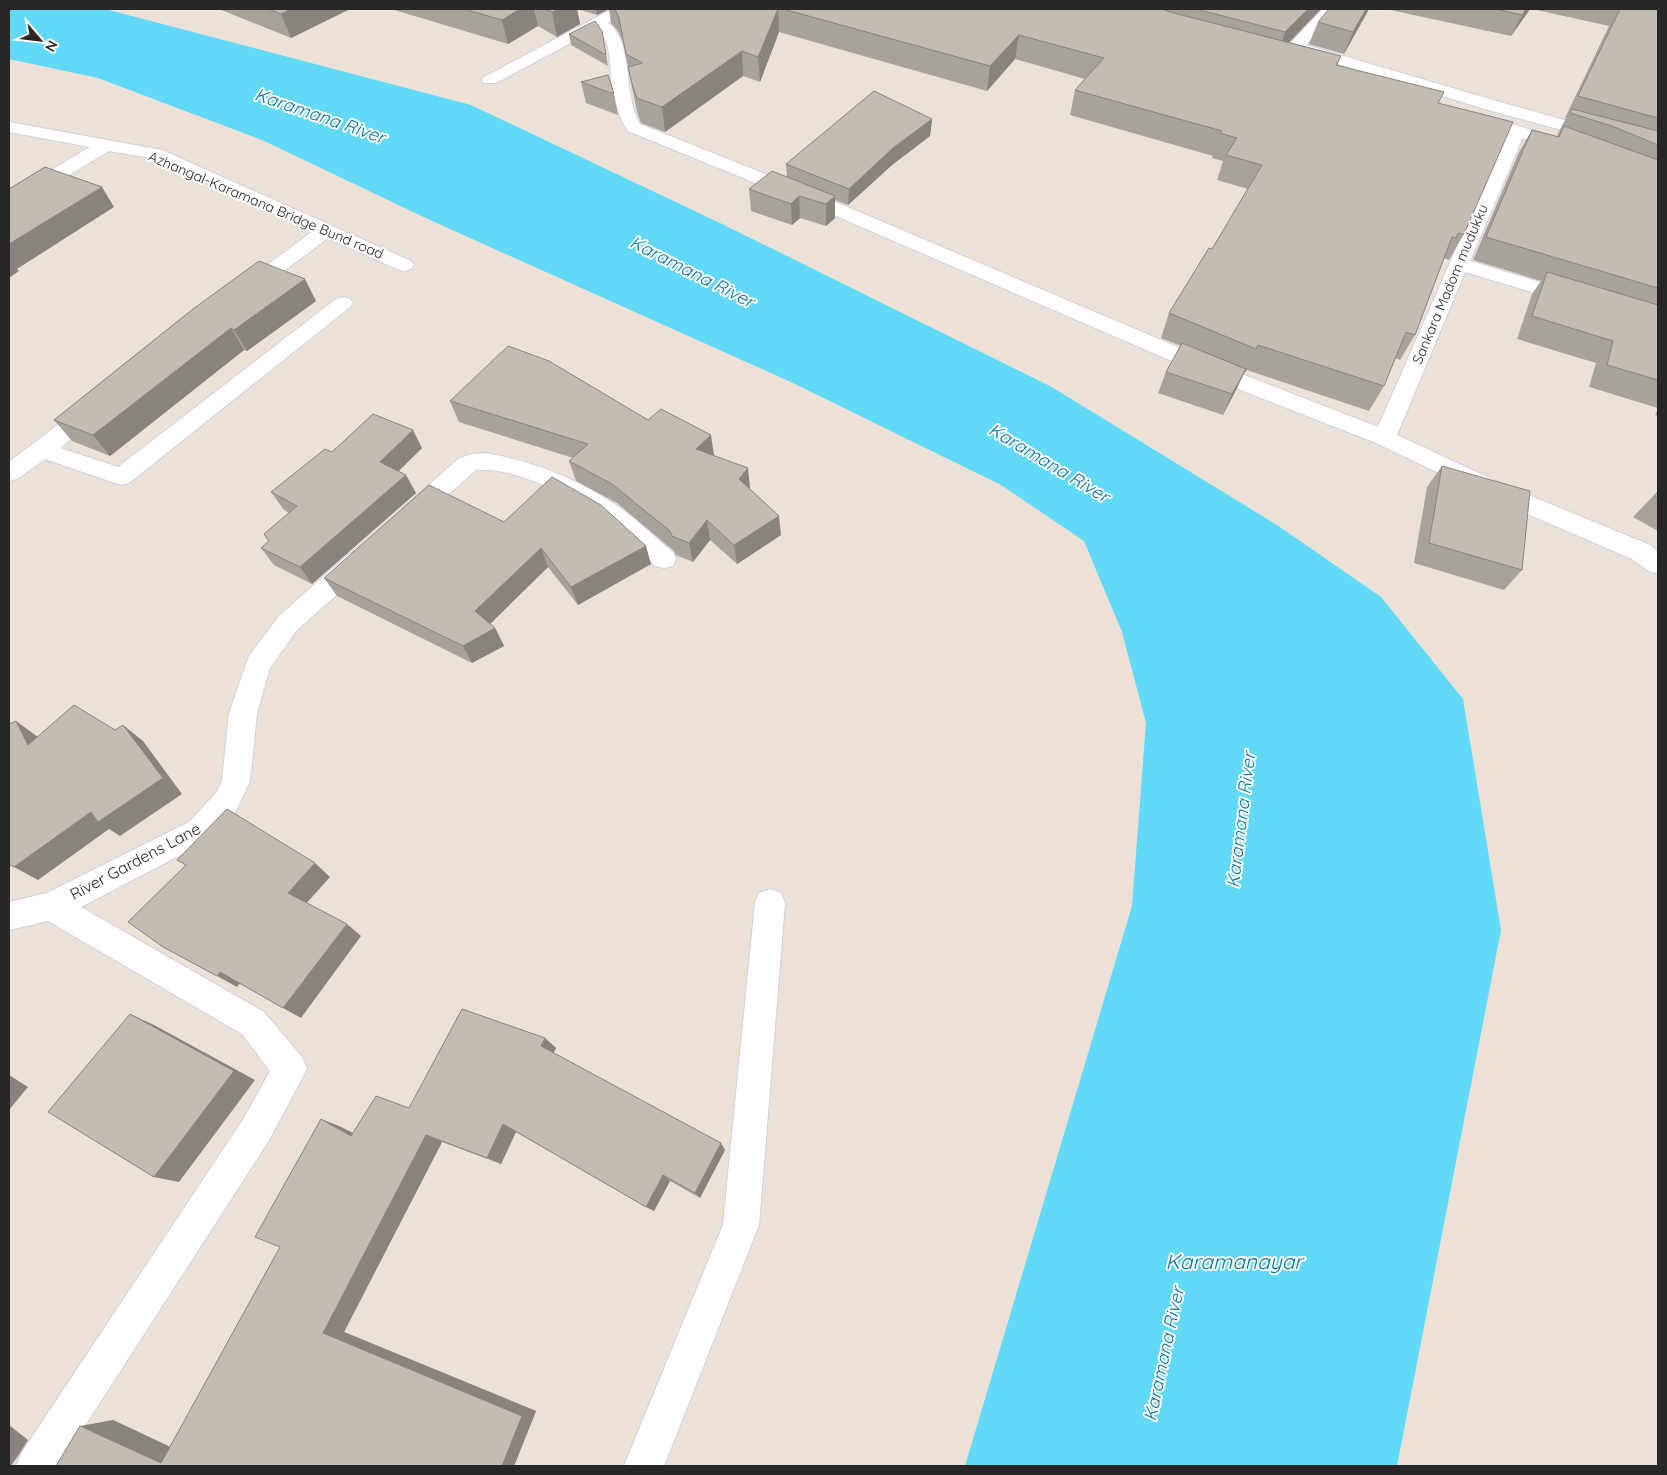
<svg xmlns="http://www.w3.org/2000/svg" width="1667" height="1475" font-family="Quicksand,sans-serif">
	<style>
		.water { fill: #61d9f7 }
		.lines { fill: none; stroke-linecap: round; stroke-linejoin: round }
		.street-casing { stroke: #cdd2e2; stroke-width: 2 }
		.secondary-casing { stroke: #cdd2e2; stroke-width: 2 }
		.street { fill: #fff; fill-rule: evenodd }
		.secondary { fill: #fff; fill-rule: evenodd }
		.wall { fill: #a7a29a }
		.shaded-wall { fill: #88847d }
		.building { fill: #c2bcb3; stroke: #88847d }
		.labels { text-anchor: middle; stroke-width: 4; stroke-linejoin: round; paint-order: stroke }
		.far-street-label { font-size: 14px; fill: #272727; stroke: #fff }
		.street-label { font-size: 16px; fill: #272727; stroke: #fff }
		.water-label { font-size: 18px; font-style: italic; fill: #04749f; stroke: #fff }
		.near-water-label { font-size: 21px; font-style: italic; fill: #04749f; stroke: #fff }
	</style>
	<rect width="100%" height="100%" fill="#ebe1d7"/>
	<polygon class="water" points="9,9 105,9 471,105 722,224 1050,386 1277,525 1381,597 1463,699 1501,930 1397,1466 965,1466 1132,906 1146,723 1122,632 1084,541 1001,485 793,383 430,220 262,140 98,78 9,59"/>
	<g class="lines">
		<defs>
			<g id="street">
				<path d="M 612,9 L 630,9 L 608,23 C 634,41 623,97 640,124 L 850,208 L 1234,371 L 1378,427 L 1505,137 L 1503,130 L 1506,126 L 1518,126 L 1523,137 L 1470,261 L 1579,294 L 1582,298 L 1579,302 L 1572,304 L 1465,272 L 1397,435 L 1509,487 L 1650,545 L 1658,552 L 1658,573 L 1649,571 L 1632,559 L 1493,499 L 1376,443 L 1218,381 L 836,216 L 628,131 C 619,118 615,101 612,86 C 609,69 613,41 597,29 L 496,83 L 484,83 L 482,80 L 484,77 Z"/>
				<polygon points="1323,9 1338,9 1306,45 1500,102 1658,146 1658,156 1488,110 1299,52 1290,62 1278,62 1276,59 1278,56"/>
				<polygon points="9,122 162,150 411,261 414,265 411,269 404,271 397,269 328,238 253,294 246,296 239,294 236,290 239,286 313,231 151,158 109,151 15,207 9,208 9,195 90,147 9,132"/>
				<polygon points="343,297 350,299 353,303 350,307 129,483 121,485 45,459 17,479 9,481 9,462 85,404 93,402 101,404 104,409 101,414 60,448 118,467 336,299"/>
				<path d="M 485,453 C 531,460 578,479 616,505 C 637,519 654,537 673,552 L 676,559 L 673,566 L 664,568 L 655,566 C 638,550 621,534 603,520 C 573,497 514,466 476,470 L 419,520 L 411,523 L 403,520 L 399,514 L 403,508 L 458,459 L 471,454 Z"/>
				<polygon points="358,552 367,554 370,561 367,568 297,630 270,668 257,713 250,781 236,811 209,840 81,907 264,1012 302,1057 307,1069 268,1142 59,1466 16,1466 22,1452 244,1118 270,1071 242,1034 48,921 9,930 9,902 47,893 189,822 216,793 222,781 229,713 249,656 279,616 349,554"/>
				<polygon points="770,889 781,893 785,903 759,1225 664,1466 624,1466 723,1225 755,903 759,893"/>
			</g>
			<polygon id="secondary" points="1474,112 1570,142 1573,146 1570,150 1564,151 1468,121 1466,117 1468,113"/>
		</defs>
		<use href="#street" class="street-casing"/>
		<use href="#secondary" class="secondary-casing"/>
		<use href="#street" class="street"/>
		<use href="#secondary" class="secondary"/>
	</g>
	<g class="wall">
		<polygon points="219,9 350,9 291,38"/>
		<polygon points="391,9 577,9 580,24 557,37 538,26 508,44"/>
		<polygon points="577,9 1321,9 1289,42 1341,56 1337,66 1438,103 1464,234 1449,260 1444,258 1415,335 1400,360 1395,358 1384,386 1369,411 1247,370 1245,373 1244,373 1236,390 1223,415 1158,393 1166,372 1181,346 1161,338 1169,313 1212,249 1248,189 1217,180 1223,161 1212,158 1213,156 1070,115 1075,90 1085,79 1015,59 987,91 779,32 760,82 743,76 665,132 641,123 637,112 623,42 618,31 611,23 609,9 597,15"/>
		<polygon points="1369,9 1344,54 1309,44 1318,22"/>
		<polygon points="1386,9 1530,9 1511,36"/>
		<polygon points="1532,9 1658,9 1658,408 1589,387 1596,363 1517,339 1532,294 1541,281 1473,260 1519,152 1532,130 1557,137 1558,135 1557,135 1566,118 1565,118 1609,26"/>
		<polygon points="602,31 608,66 571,45 569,34"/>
		<polygon points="581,82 614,94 618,115 586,103"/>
		<polygon points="932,119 930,136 892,165 848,205 835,200 835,218 826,226 800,218 792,225 751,211 749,189 787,177 786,164"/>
		<polygon points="316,301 247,351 244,350 110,456 72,441 54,420 193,309"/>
		<polygon points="450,401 648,420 714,455 714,456 750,488 749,489 781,535 737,564 710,540 693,562 676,555 674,551 617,503 576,481 569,461 573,458 459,422"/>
		<polygon points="1658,409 1658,416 1655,415"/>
		<polygon points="422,448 399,471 416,493 312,584 274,565 261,548 269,541 264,534 289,513 284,510 271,492 332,452"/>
		<polygon points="1442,466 1522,570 1504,590 1414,563 1427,487"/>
		<polygon points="1658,491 1658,531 1633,517"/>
		<polygon points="504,522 651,564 578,605 548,567 490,624 495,628 504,646 472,663 337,596 324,578"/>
		<polygon points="545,1038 556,1048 553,1053 725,1150 700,1198 670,1181 654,1211 516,1132 501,1164 442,1142 344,1332 536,1411 514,1466 56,1466 113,1420 170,1447 280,1247 321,1119 341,1127 353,1133 409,1108"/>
	</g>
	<g class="shaded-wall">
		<polygon points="291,9 350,9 291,38 281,14"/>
		<polygon points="520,9 534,9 538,26 508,44 502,20"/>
		<polygon points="559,9 577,9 580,24 557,37 552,12"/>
		<polygon points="596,9 609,9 597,15"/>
		<polygon points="778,9 779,32 760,82 758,57"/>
		<polygon points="1308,9 1321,9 1278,54 1285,32"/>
		<polygon points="1366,9 1369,9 1344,54 1353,32"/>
		<polygon points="1526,9 1530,9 1511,36 1522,15"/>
		<polygon points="1019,35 1015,59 987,91 990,66"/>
		<polygon points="742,51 743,76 665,132 662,107"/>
		<polygon points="932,119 930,136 892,165 848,205 849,189 893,148"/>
		<polygon points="102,187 114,207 17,269 19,271 9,278 9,244"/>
		<polygon points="799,196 800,218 792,225 791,204"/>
		<polygon points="835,196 835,218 826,226 826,204"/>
		<polygon points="305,279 316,301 247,351 234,330"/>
		<polygon points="231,328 244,350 110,456 93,435"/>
		<polygon points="1246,369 1236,390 1223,415 1232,394"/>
		<polygon points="413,430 422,448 389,480 380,462"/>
		<polygon points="711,435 714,455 699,469 696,449"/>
		<polygon points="748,468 750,488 741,499 739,479"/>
		<polygon points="406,475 416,493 312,584 300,567"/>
		<polygon points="779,516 781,535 737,564 734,545"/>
		<polygon points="707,520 710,540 693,562 689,543"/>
		<polygon points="646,546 651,564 578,605 571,587"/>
		<polygon points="541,548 548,567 485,629 475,611"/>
		<polygon points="495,628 504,646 472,663 463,646"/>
		<polygon points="16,721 38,737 28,745"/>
		<polygon points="123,725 143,741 182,794 120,836 109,829 38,880 14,867"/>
		<polygon points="315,863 330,877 304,906 288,893"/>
		<polygon points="347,924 361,936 301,1018 283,1008"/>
		<polygon points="220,972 240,983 237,987 217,976"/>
		<polygon points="130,1014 154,1025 255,1080 179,1182 154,1177"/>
		<polygon points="545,1038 556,1048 552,1056 541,1046"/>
		<polygon points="9,1075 28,1087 9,1110"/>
		<polygon points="321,1119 341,1127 370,1142 351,1136"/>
		<polygon points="503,1124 516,1132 501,1164 487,1158"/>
		<polygon points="426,1135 442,1142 344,1332 536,1411 514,1466 502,1466 323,1333"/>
		<polygon points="721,1143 725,1150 700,1198 695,1193"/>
		<polygon points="663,1175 670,1181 654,1211 646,1207"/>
		<polygon points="113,1420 192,1457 161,1463 80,1426"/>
		<polygon points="9,1425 28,1440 18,1456 11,1466 9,1466"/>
	</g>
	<g class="building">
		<polygon points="268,9 291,9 281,14"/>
		<polygon points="464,9 520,9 502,20"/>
		<polygon points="545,9 559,9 552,12"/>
		<polygon points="615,9 778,9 758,57 742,51 662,107 637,98 633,87 628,67 643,63 626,54 619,18"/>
		<polygon points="783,9 1162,9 1170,12 1341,56 1336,65 1444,92 1438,103 1513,122 1464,234 1458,233 1456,238 1452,237 1415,335 1406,332 1384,386 1258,345 1256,349 1169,313 1209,248 1212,249 1262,165 1226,155 1237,138 1220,133 1222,131 1075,90 1104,58 1019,35 990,66"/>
		<polygon points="1196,9 1308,9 1285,32"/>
		<polygon points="1329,9 1366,9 1353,32 1318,22"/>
		<polygon points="1495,9 1526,9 1522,15"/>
		<polygon points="1620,9 1658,9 1658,118 1578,96"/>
		<polygon points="595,21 602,31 606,55 569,34"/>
		<polygon points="608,75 614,94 581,82"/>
		<polygon points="874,91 932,119 893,148 849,189 786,164"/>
		<polygon points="1572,109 1658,131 1658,145 1612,126 1570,113"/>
		<polygon points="1564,126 1658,160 1658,288 1486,237 1532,130 1559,137"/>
		<polygon points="45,167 102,187 9,244 9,189"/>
		<polygon points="772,171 835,196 826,204 799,196 791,204 749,189"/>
		<polygon points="259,261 305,279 234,330 231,328 93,435 54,420 193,309"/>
		<polygon points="1547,272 1658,305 1658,380 1607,365 1613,341 1532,316"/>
		<polygon points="1182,343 1246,369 1232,394 1166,372"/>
		<polygon points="508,346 549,361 648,420 661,409 711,435 696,449 748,468 739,479 779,516 734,545 707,520 689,543 672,536 670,531 612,484 569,461 588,444 450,401"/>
		<polygon points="373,414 413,430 380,462 406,475 300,567 261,548 269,541 264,534 297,506 271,492 325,449 332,452"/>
		<polygon points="1442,466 1530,491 1522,570 1429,543"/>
		<polygon points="552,477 601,505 646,546 571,587 541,548 475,611 495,628 463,646 324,578 429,485 504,522"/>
		<polygon points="1658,492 1658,498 1654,496"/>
		<polygon points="74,705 115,730 123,725 163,778 98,822 91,812 14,867 9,864 9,724 16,721 28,745"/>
		<polygon points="227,809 315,863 288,893 347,924 283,1008 220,972 217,976 163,947 128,922 186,865 177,860"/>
		<polygon points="462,1009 545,1038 541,1046 721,1143 695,1193 663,1175 646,1207 503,1124 487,1158 426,1135 323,1333 522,1416 502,1466 56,1466 80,1426 161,1463 280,1247 255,1237 321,1119 351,1136 376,1096 409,1108"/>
		<polygon points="130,1014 234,1071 154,1177 48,1112"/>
	</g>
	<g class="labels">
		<g class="far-street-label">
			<text transform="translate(266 205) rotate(23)" y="5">Azhangal-Karamana Bridge Bund road</text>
			<text transform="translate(1450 284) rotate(-67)" y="5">Sankara Madom mudukku</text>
		</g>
		<g class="street-label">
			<text transform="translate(135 861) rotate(-28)" y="6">River Gardens Lane</text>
		</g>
		<g class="water-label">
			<text transform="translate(320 116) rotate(19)" y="6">Karamana River</text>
			<text transform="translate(692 272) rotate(27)" y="6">Karamana River</text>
			<text transform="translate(1049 463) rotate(31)" y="6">Karamana River</text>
			<text transform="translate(1241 820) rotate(-83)" y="6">Karamana River</text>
			<text transform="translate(1164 1354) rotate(-78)" y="6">Karamana River</text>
		</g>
		<g class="near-water-label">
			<text x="1234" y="1269">Karamanayar</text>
		</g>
	</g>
	<rect width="1667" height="1475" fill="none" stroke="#272727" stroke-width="20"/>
	<g transform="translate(40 40) rotate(118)" stroke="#ffffff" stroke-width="4" paint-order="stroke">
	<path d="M0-4L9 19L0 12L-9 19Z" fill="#272727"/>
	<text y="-8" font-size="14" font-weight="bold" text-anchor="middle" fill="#272727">N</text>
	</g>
</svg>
